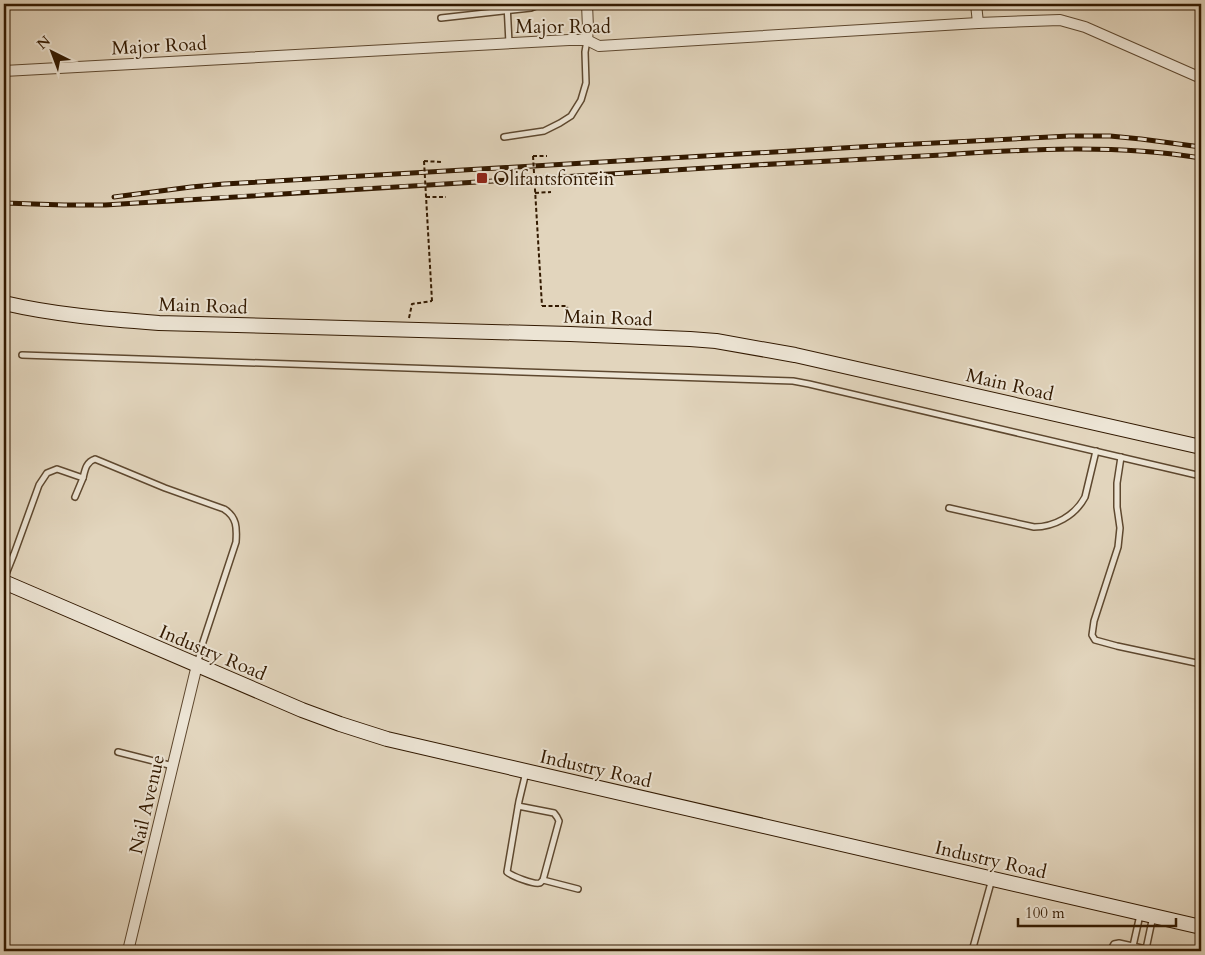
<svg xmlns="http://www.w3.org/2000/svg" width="1205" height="955" font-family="Cardo,serif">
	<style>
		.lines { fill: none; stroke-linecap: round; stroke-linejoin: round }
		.lane-casing { stroke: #5e482f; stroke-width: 8 }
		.street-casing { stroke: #5e482f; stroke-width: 12 }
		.secondary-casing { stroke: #321900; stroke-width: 16 }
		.path { stroke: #321900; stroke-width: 2; stroke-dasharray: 4 2.5; stroke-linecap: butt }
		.lane { stroke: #ece4d4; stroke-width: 5 }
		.street { stroke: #ece4d4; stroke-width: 10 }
		.secondary { stroke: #ece4d4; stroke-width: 14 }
		.rail-casing { stroke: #321900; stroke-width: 5 }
		.rail { stroke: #ece4d4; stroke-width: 3; stroke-dasharray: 9; stroke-linecap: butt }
		.path-bridge { stroke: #321900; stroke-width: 2; stroke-dasharray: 4 2.5; stroke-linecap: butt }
		.poi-dot { fill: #8f2418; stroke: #ece4d4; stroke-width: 2 }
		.labels { text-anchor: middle; stroke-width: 4; stroke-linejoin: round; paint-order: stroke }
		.street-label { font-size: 19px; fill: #321900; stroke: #ece4d4 }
		.poi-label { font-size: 19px; fill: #321900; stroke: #ece4d4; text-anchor: start }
	</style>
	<rect width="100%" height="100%" fill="#e2d5bd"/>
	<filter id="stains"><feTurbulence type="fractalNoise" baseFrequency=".004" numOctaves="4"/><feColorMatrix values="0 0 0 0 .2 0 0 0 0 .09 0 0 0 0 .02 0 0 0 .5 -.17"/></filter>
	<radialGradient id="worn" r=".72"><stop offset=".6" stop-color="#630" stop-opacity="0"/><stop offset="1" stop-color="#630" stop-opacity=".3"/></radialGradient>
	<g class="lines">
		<defs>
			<g id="lane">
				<polyline points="507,4 509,43"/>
				<polyline points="441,18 531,8 541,4"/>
				<polyline points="504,137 544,131 560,123 571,116 581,100 586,83 585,52 587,40"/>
				<polyline points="22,355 793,381 809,384 1201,476"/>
				<polyline points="1121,457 1117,483 1117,507 1120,528 1118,547 1094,621 1092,635 1095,640 1117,646 1201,664"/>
				<path d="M 83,478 C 85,470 86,462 95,459 L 165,488 L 224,509 C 237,517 237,528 236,542 L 203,642 L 197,665"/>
				<path d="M 949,508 L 1034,527 C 1054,527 1075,516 1085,497 L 1096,451"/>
				<polyline points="4,579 14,554 39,485 47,473 57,469 83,478 75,497"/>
				<polyline points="118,752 173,766"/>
				<path d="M 518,806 L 554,813 L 557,817 L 559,821 L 543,880 C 542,881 541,882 540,883 C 534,885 512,876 507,872 L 519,801 L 526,772"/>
				<polyline points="543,880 578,889"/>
				<polyline points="1133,946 1140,915"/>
				<polyline points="972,951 992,879"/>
				<polyline points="1110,951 1114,944 1119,943 1155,951"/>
				<polyline points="1144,951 1146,949 1153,916"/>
			</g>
			<g id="street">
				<polyline points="976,4 978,23"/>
				<polyline points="587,40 588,28 587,4"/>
				<polyline points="4,71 569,40 587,40 599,46 978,23 1060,20 1085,27 1201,78"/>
				<polyline points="128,951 197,665"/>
			</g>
			<g id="secondary">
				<path d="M 4,303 C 55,315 107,319 159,323 L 570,334 L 690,339 L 716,341 L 795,355 L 1201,447"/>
				<polyline points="4,582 302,710 340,724 387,739 1201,927"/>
			</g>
		</defs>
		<use href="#lane" class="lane-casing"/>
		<use href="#street" class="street-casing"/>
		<use href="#secondary" class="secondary-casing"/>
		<g class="path">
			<polyline points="533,156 547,156"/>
			<polyline points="424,161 441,162"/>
			<polyline points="535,193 551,192"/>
			<polyline points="426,197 446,197"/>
			<polyline points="542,306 567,306 569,321"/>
			<polyline points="409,318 412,304 432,301"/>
		</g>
		<use href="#lane" class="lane"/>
		<use href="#street" class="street"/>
		<use href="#secondary" class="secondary"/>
		<defs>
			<g id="rail">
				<polyline points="114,197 191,187 224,184 876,146 1069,136 1110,136 1141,139 1201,147"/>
				<path d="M 4,203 L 64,205 L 105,205 C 321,190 538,179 755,165 C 817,162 880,158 942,155 C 1029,149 1115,144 1201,158"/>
			</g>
		</defs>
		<use href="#rail" class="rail-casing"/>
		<use href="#rail" class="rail"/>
		<g class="path-bridge">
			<polyline points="533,156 542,306"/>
			<polyline points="424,161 432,301"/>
		</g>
	</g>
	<rect class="poi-dot" x="476" y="172" width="12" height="12" rx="2.5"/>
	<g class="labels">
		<g class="street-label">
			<text x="563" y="33">Major Road</text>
			<text transform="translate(159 45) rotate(-3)" y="7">Major Road</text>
			<text transform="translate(203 305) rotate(2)" y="7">Main Road</text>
			<text transform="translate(608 317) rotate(2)" y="7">Main Road</text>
			<text transform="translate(1010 384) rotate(13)" y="7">Main Road</text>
			<text transform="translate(213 652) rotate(23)" y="7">Industry Road</text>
			<text transform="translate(596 768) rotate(13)" y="7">Industry Road</text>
			<text transform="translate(146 804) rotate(-77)" y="7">Nail Avenue</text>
			<text transform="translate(991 859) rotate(13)" y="7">Industry Road</text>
		</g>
		<g class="poi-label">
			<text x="493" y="185">Olifantsfontein</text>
		</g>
	</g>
	<rect width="1205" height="955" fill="none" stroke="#e2d5bd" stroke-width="20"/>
	<rect x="5" y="5" width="1195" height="945" fill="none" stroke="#321900" stroke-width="2.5"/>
	<rect x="10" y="10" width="1185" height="935" fill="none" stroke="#321900"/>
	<g transform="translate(52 52) rotate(318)" stroke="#ece4d4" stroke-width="4" paint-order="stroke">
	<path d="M0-4L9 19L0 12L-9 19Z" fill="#321900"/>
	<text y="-8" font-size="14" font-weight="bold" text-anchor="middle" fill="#321900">N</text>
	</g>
	<path d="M1018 918v8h158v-8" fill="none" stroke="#321900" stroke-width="2.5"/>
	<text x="1025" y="918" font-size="15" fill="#321900" stroke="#ece4d4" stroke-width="4" paint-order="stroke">100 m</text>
	<rect width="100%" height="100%" filter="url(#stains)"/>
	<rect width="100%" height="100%" fill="url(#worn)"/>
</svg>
